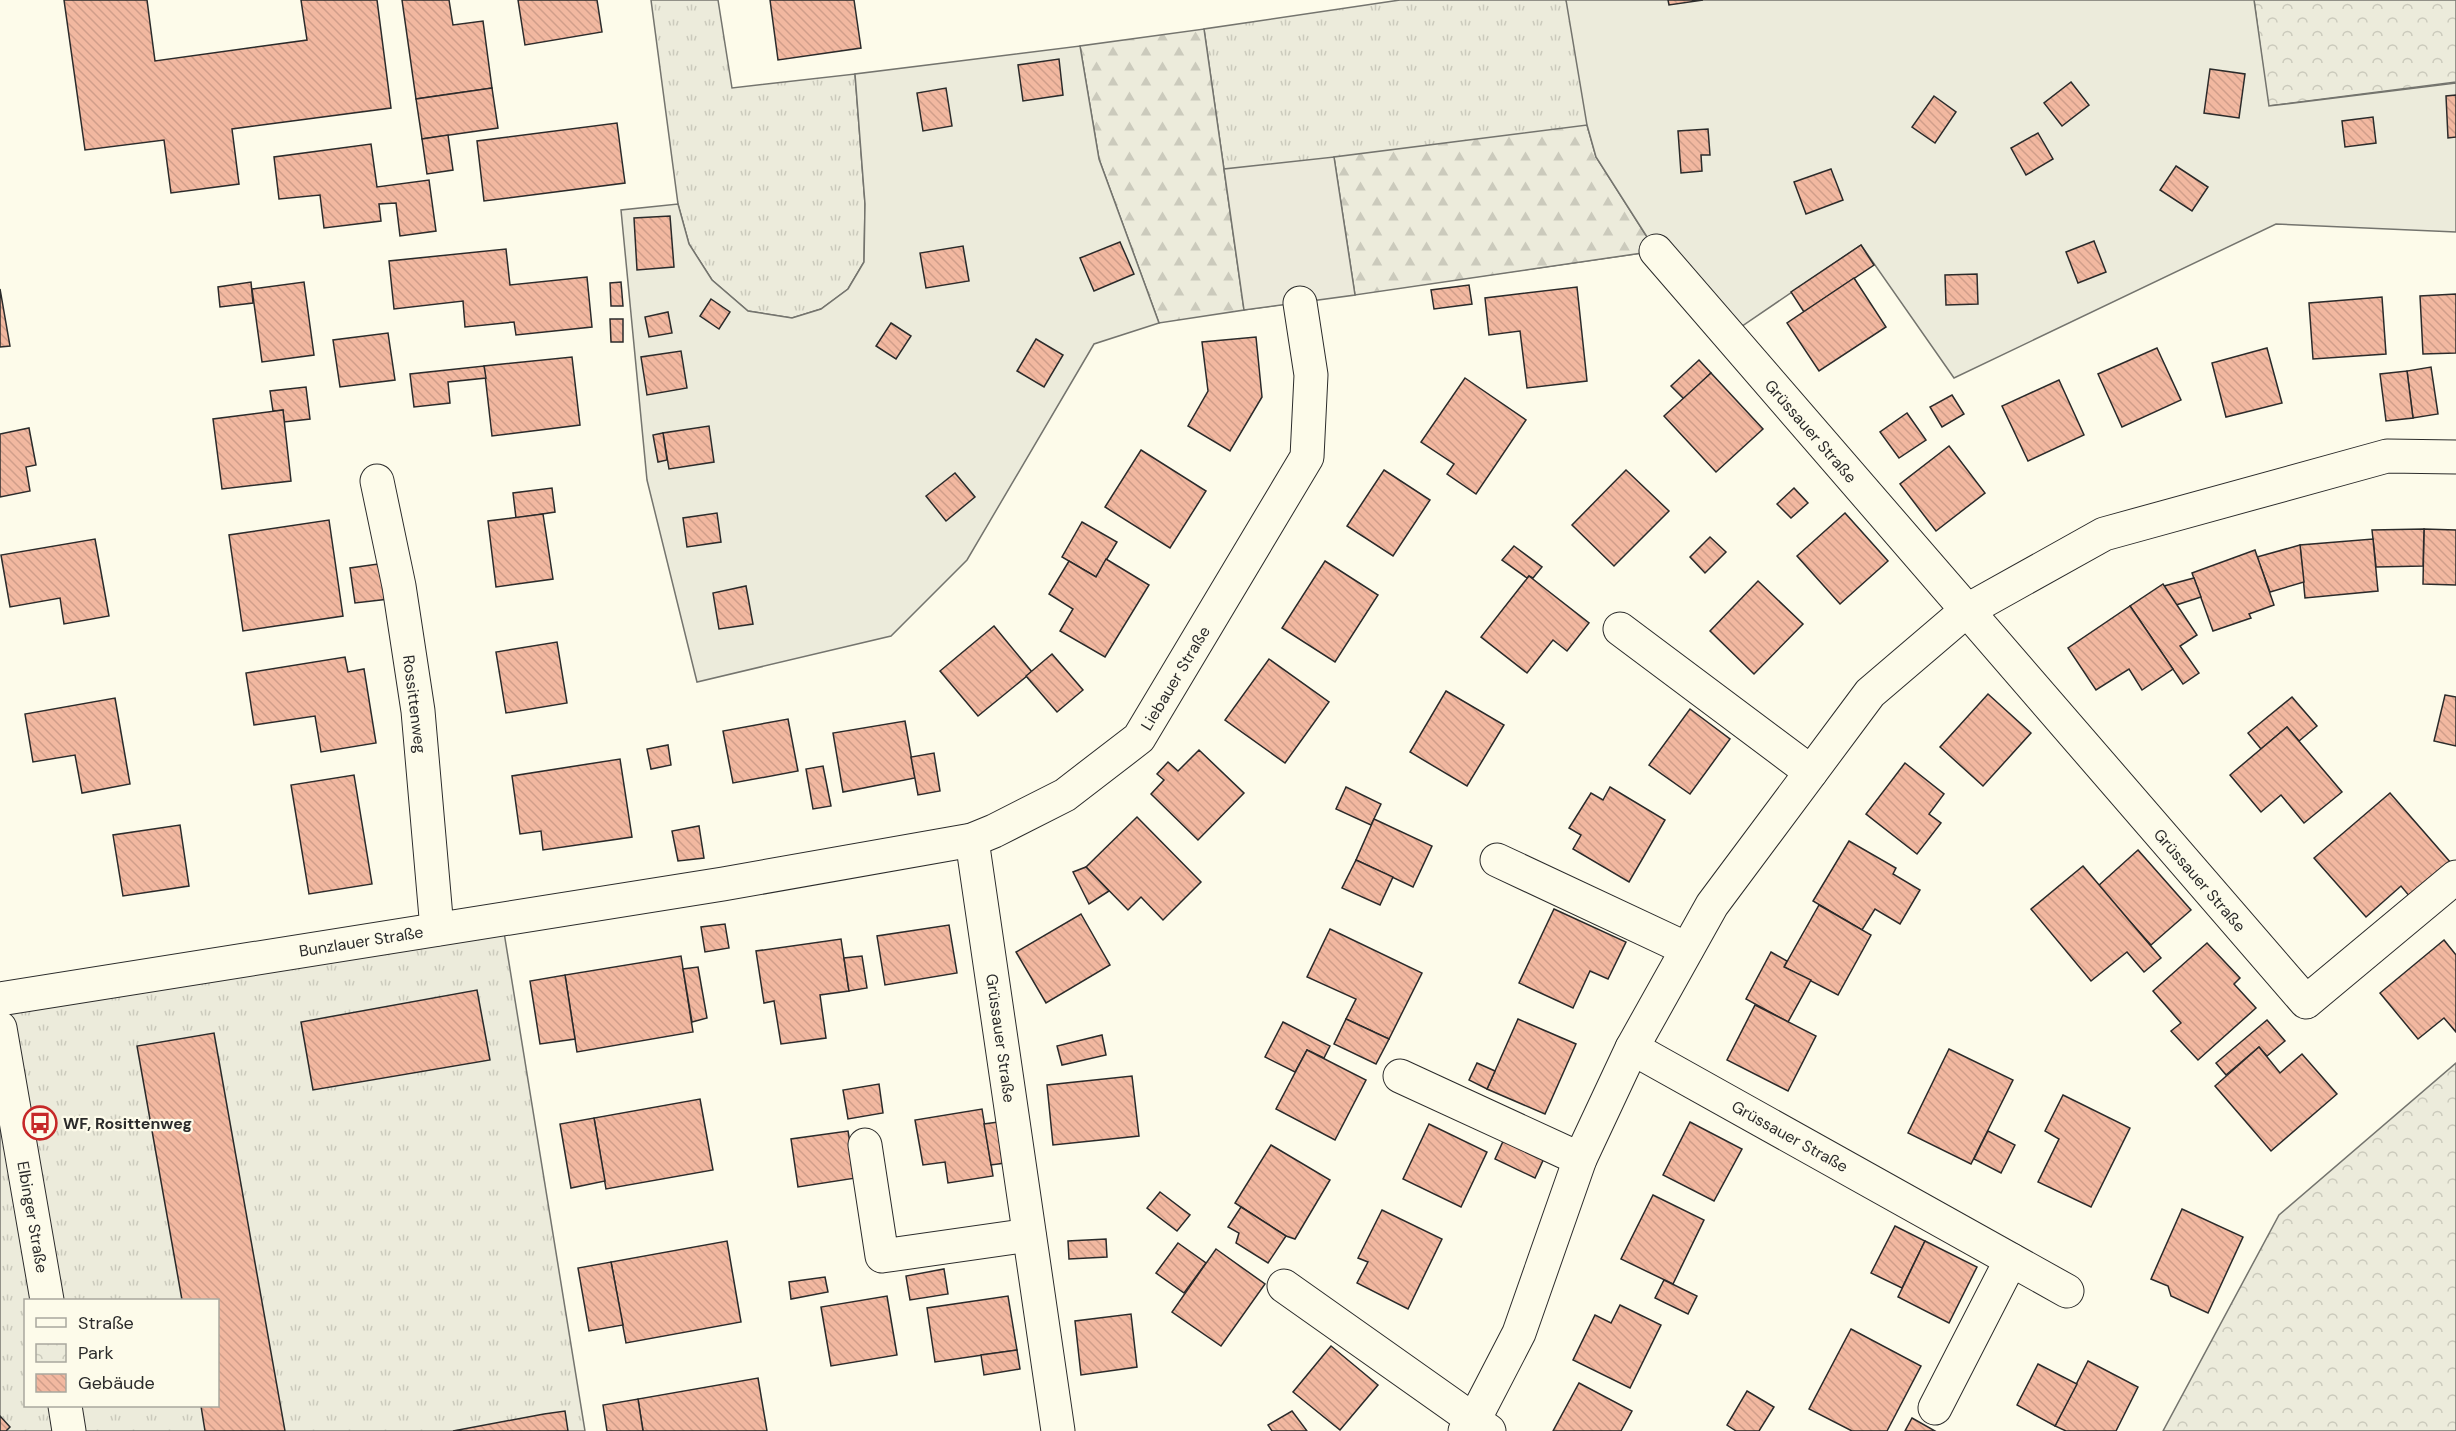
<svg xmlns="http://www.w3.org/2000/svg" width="2456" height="1431" font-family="'DM Sans',sans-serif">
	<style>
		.grass { fill: url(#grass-tufts); stroke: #74746e; stroke-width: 1.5; fill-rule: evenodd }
		.forest { fill: url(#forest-firs); stroke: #74746e; stroke-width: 1.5 }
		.park { fill: url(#park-crowns); stroke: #74746e; stroke-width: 1.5 }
		.garden { fill: #ecebdb; stroke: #74746e; stroke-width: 1.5 }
		.parking { fill: #eceadb; stroke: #74746e; stroke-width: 1.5 }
		.building { fill: url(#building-back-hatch); stroke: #2b2b2b; stroke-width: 1.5 }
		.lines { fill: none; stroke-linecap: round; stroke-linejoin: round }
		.street-casing { stroke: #2b2b2b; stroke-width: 35 }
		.street { stroke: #fdfbea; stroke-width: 33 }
		.labels { text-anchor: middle; stroke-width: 4.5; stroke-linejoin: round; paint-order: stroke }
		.street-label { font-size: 16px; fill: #2b2b2b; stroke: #fdfbea }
		.poi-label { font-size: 16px; font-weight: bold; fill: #2b2b2b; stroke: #fdfbea; text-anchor: start }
	</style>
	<defs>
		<pattern id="grass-tufts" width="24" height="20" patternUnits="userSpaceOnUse" patternTransform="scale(1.5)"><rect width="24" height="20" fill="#ecebdb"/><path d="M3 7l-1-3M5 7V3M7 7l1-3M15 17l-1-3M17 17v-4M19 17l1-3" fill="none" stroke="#cbcabc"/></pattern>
		<pattern id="forest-firs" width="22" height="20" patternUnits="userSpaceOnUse" patternTransform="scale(1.5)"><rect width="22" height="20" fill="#ecebdb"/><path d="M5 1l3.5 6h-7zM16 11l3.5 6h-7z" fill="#cbcabc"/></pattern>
		<pattern id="park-crowns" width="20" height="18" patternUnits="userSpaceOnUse" patternTransform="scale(1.5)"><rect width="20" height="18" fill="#ecebdb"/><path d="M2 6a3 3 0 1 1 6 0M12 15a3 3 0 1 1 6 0" fill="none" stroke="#cbcabc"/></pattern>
		<pattern id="building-back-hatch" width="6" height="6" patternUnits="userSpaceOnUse" patternTransform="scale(1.5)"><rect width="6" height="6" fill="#f2b8a0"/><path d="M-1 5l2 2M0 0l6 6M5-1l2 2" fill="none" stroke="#d09e8a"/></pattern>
	</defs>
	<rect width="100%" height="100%" fill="#fdfbea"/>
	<g class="grass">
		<polygon points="651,0 718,0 732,88 855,74 865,204 864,262 848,289 821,309 792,318 748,311 712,280 689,244 678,204"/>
		<polygon points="1400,0 1566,0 1656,251 1244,310 1204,29"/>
		<path d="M 502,920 L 585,1431 L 0,1431 L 0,999 ZM 26,1300 L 218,1300 L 218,1406 L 26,1406 Z"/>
	</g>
	<g class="forest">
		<polygon points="1204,29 1244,310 1159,323 1099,159 1080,46"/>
		<polygon points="1587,125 1596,157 1656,251 1355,295 1334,157"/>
	</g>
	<g class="park">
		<polygon points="2254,0 2456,0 2456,82 2268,106"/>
		<polygon points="2456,1063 2456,1431 2163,1431 2279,1215"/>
	</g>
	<g class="garden">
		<polygon points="1566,0 2254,0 2269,106 2456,83 2456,232 2276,224 1954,378 1861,245 1729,335 1656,251 1596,157 1587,125"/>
		<polygon points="1080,46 1099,159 1159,323 1094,344 967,560 891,636 697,682 647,480 621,210 678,204 689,244 712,280 748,311 792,318 821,309 848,289 864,262 865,204 855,74"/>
	</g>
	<polygon class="parking" points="1334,157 1355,295 1244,310 1224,169"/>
	<g class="building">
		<polygon points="64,0 147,0 155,61 307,40 301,0 377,0 391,108 232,129 239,184 171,193 164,140 85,150"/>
		<polygon points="402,0 449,0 453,25 483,21 492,88 416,99"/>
		<polygon points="518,0 597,0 602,32 525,45"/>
		<polygon points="770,0 854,0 861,48 778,60"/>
		<polygon points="1668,0 1703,0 1669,5"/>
		<polygon points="1059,59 1063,95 1023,101 1018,65"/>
		<polygon points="2210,69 2245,74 2239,118 2204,113"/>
		<polygon points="2071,82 2089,105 2062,126 2044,103"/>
		<polygon points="492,88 498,128 422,139 416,99"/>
		<polygon points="946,88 952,126 923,131 917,93"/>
		<polygon points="2456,95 2456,137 2448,138 2446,96"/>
		<polygon points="1934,96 1956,112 1935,143 1912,127"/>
		<polygon points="2373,117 2376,143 2345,147 2342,121"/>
		<polygon points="617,123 625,183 484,201 477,141"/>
		<polygon points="1708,129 1710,155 1701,155 1702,171 1681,173 1678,131"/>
		<polygon points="2038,133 2053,159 2026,175 2011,148"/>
		<polygon points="448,135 453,170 427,174 422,139"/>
		<polygon points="371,144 377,187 429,180 436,231 400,236 396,203 379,204 381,221 324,228 320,195 279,199 274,157"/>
		<polygon points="2176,166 2208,187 2192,211 2160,190"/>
		<polygon points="1831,169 1843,200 1806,214 1794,182"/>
		<polygon points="670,216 674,267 637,270 634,218"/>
		<polygon points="2094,241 2106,272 2078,283 2066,252"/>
		<polygon points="1120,242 1134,274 1094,291 1080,258"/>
		<polygon points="1861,245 1874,265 1804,312 1791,292"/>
		<polygon points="963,246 969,281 926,288 920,253"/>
		<polygon points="506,249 510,285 587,277 592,327 516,335 514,322 465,327 463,301 394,309 389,261"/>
		<polygon points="1977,274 1978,304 1946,305 1945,275"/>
		<polygon points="1854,278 1886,327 1819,371 1787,323"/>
		<polygon points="251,282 253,303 220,307 218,287"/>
		<polygon points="304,282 314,355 262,362 252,289"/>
		<polygon points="621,282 623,306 611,306 610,283"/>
		<polygon points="1469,285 1472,304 1434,309 1431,290"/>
		<polygon points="1577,287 1587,381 1527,388 1520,331 1489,335 1485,298"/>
		<polygon points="0,289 10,346 0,347"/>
		<polygon points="2456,294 2456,353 2423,354 2420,296"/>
		<polygon points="2382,297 2386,354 2313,359 2309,303"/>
		<polygon points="711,299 730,312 719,329 700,316"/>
		<polygon points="668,312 672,333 649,337 645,317"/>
		<polygon points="610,319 623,319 623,342 611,342"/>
		<polygon points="891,323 911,336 896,359 876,346"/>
		<polygon points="388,333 395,380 340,387 333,340"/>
		<polygon points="1256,337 1262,397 1230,451 1188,426 1208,391 1202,342"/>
		<polygon points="1036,339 1063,355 1044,387 1017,371"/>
		<polygon points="2157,348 2181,400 2122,427 2098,374"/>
		<polygon points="2267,348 2282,403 2226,417 2212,363"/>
		<polygon points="681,351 687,388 647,395 641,357"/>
		<polygon points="572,357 580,425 492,436 484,366"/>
		<polygon points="1699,360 1711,373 1684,399 1671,386"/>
		<polygon points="484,366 486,378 448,382 450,403 414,407 410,374"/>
		<polygon points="2431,367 2438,414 2413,418 2407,371"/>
		<polygon points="2407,371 2413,418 2386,421 2380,374"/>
		<polygon points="1711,373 1763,429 1716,472 1664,416"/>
		<polygon points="1465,378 1526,420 1476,494 1447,474 1454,464 1421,442"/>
		<polygon points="2059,380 2084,435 2028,461 2002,406"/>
		<polygon points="306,387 310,419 284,422 283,410 273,411 270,391"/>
		<polygon points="1952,395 1964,414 1942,427 1930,407"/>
		<polygon points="283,410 291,481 222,489 213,419"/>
		<polygon points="1907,413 1926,440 1899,458 1880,432"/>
		<polygon points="709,426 714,462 669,469 663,433"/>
		<polygon points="29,428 36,465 26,467 30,491 0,497 0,434"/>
		<polygon points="663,433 667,460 658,462 653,435"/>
		<polygon points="1949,446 1985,493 1936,531 1900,484"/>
		<polygon points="1141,450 1206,491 1170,548 1105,507"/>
		<polygon points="1384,470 1430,500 1393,556 1347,526"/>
		<polygon points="1626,470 1669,511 1614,566 1572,525"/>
		<polygon points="955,473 975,497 946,521 926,496"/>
		<polygon points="552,488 555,512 516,518 513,493"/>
		<polygon points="1794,488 1808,503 1791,518 1777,504"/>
		<polygon points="717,513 721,542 687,547 683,518"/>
		<polygon points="1845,513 1888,561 1840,604 1797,556"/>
		<polygon points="543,514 553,579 496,587 488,521"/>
		<polygon points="329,520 343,616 243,631 229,535"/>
		<polygon points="1082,522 1117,542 1096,577 1062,557"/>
		<polygon points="2424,529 2456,530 2456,585 2423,584"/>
		<polygon points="2424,529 2423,566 2376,567 2372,530"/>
		<polygon points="1710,537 1726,552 1705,573 1690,557"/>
		<polygon points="95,539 109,616 64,624 60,598 10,607 1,555"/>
		<polygon points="2373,539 2378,591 2305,598 2300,545"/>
		<polygon points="2300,545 2304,582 2270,592 2257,557"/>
		<polygon points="1514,546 1542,567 1533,578 1529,576 1527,578 1502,560"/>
		<polygon points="2255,550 2274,605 2249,614 2251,618 2213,631 2192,573"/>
		<polygon points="1106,559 1149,585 1105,657 1060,631 1073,609 1049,594 1069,561 1096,577"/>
		<polygon points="1325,561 1378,595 1335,662 1282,628"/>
		<polygon points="385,563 389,599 355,603 350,568"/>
		<polygon points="1529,576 1589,623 1567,651 1553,640 1527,673 1481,637"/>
		<polygon points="2194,578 2201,597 2176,605 2164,586"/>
		<polygon points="1758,581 1803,624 1754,674 1710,631"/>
		<polygon points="2163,584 2197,635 2180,646 2199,673 2183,684 2130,606"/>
		<polygon points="746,586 753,624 719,629 713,593"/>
		<polygon points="2130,606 2173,669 2142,690 2129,669 2096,690 2068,648"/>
		<polygon points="994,626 1032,672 978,716 940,671"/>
		<polygon points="557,642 567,703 506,713 496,652"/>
		<polygon points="1052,654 1083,690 1057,712 1026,676"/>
		<polygon points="345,657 348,672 364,669 376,743 321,752 315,716 254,725 246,673"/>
		<polygon points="1269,659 1329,702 1285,763 1225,720"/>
		<polygon points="1446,691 1504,725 1467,786 1410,752"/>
		<polygon points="1988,694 2031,733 1983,786 1940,747"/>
		<polygon points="2445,695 2456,697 2456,746 2434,741"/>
		<polygon points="2292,697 2317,726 2299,741 2287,727 2261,749 2248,733"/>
		<polygon points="115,698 130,784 82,793 75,755 33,762 25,714"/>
		<polygon points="1690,709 1730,739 1690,794 1649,765"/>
		<polygon points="788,719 798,771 733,783 723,731"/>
		<polygon points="905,721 915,778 843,792 833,733"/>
		<polygon points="2287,727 2342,792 2304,823 2281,795 2261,812 2230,775"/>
		<polygon points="668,745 671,765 651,769 647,749"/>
		<polygon points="1199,750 1244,793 1198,840 1151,794 1164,780 1157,774 1168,762 1178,771"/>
		<polygon points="934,753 940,791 918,795 911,757"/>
		<polygon points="620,759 632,837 543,850 541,831 520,834 512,776"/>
		<polygon points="1905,763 1944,794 1929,814 1941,823 1917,854 1866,814"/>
		<polygon points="823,766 831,806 813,809 806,769"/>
		<polygon points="354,775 372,884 309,894 291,785"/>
		<polygon points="1346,787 1381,804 1371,825 1336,809"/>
		<polygon points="1610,787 1665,820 1629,882 1573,849 1581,835 1569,828 1591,793 1603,800"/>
		<polygon points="2390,793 2451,863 2411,898 2401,886 2366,917 2314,858"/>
		<polygon points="1137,817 1201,882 1163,920 1141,897 1128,910 1086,867"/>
		<polygon points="1374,819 1432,846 1413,887 1356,860"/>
		<polygon points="180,825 189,886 123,896 113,835"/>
		<polygon points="699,826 704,858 678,861 672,831"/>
		<polygon points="1849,841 1896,868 1893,874 1920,890 1900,924 1875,909 1862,930 1813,901"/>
		<polygon points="2138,850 2191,910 2151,945 2098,886"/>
		<polygon points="1356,860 1393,877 1380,905 1342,888"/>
		<polygon points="2083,866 2161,958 2144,972 2127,952 2091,981 2031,909"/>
		<polygon points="1086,867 1109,891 1089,904 1073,872"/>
		<polygon points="1819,905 1871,935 1838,995 1784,967"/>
		<polygon points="1554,909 1626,942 1608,979 1590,971 1573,1008 1519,983"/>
		<polygon points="1081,914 1110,965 1046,1003 1016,952"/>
		<polygon points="725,924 729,948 705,952 701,927"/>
		<polygon points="949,925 957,973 885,985 877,936"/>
		<polygon points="1330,929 1422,973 1389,1039 1346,1019 1356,999 1307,977"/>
		<polygon points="841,939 849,991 820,995 826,1038 781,1044 774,1001 764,1003 756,951"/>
		<polygon points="2444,940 2456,955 2456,1032 2444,1018 2418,1039 2380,993"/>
		<polygon points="2207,943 2240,978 2234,984 2256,1008 2198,1060 2171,1031 2181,1023 2153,991"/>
		<polygon points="1771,952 1787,961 1784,967 1811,980 1788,1022 1746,999"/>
		<polygon points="681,956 693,1032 577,1052 565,975"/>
		<polygon points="862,956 867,988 849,991 844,958"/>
		<polygon points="698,967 707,1018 692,1022 683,969"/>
		<polygon points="565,975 575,1039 540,1044 530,981"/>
		<polygon points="477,990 490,1060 313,1090 301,1022"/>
		<polygon points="1755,1005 1816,1036 1788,1091 1727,1060"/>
		<polygon points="1346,1019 1389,1039 1376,1064 1334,1044"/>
		<polygon points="1518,1019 1576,1044 1545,1114 1487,1089"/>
		<polygon points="2267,1020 2285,1041 2267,1056 2259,1047 2226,1075 2216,1063"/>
		<polygon points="1283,1022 1330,1046 1324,1058 1307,1050 1295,1072 1265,1057"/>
		<polygon points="214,1033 285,1431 205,1431 201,1406 218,1406 218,1300 182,1300 137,1046"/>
		<polygon points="1102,1035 1106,1055 1062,1065 1057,1046"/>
		<polygon points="2259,1047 2280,1073 2302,1054 2337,1094 2271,1151 2215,1086"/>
		<polygon points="1949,1049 2013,1080 1971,1164 1908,1133"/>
		<polygon points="1307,1050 1366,1080 1335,1140 1276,1109"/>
		<polygon points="1477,1063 1495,1071 1487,1089 1469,1080"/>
		<polygon points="1132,1076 1139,1136 1053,1145 1047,1085"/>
		<polygon points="879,1084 883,1113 848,1119 843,1090"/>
		<polygon points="2063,1095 2130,1128 2091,1207 2038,1182 2059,1139 2045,1131"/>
		<polygon points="700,1099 713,1170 606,1189 594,1118"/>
		<polygon points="982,1109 993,1176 948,1183 945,1162 923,1165 915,1120"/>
		<polygon points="594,1118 605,1181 571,1188 560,1124"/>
		<polygon points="998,1122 1005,1163 991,1165 984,1124"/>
		<polygon points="1690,1122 1742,1149 1714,1201 1663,1175"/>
		<polygon points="1429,1124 1487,1152 1461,1207 1403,1179"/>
		<polygon points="848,1131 856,1178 798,1187 791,1139"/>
		<polygon points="1988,1131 2015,1145 2001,1173 1974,1159"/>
		<polygon points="1505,1137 1545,1156 1535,1178 1495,1159"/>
		<polygon points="1271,1145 1330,1180 1295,1239 1286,1236 1235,1203"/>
		<polygon points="1160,1192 1190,1215 1177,1231 1147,1208"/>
		<polygon points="1653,1195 1704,1220 1673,1284 1621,1259"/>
		<polygon points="1241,1207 1286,1236 1268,1263 1236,1243 1239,1233 1228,1227"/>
		<polygon points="2182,1209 2243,1237 2208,1313 2171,1296 2168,1286 2151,1279"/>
		<polygon points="1382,1210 1442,1239 1408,1309 1357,1283 1368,1262 1358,1258"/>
		<polygon points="1895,1226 1925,1241 1902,1288 1871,1273"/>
		<polygon points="1106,1239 1107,1257 1069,1259 1068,1241"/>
		<polygon points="727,1241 741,1322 626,1343 611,1262"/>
		<polygon points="1925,1241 1977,1267 1949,1323 1898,1297"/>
		<polygon points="1178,1243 1206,1263 1184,1293 1156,1273"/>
		<polygon points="1216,1249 1265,1284 1221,1346 1172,1312"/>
		<polygon points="611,1262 623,1325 589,1331 578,1268"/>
		<polygon points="944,1269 948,1294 910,1300 906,1276"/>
		<polygon points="825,1277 828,1292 791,1299 789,1282"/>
		<polygon points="1664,1280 1697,1296 1688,1314 1655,1298"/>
		<polygon points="887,1296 897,1355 831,1366 821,1307"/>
		<polygon points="1008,1296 1017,1350 935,1362 927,1308"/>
		<polygon points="1620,1305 1661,1325 1630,1388 1573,1360 1595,1315 1611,1323"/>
		<polygon points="1131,1314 1137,1367 1081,1375 1075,1321"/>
		<polygon points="1851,1329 1921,1366 1887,1431 1852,1431 1809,1409"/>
		<polygon points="1331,1346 1378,1385 1340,1430 1293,1392"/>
		<polygon points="1017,1350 1020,1369 984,1375 981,1355"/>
		<polygon points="2088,1361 2138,1387 2116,1431 2066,1431 2055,1426"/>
		<polygon points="2038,1364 2077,1384 2055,1426 2017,1405"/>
		<polygon points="758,1378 767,1431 643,1431 638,1399"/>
		<polygon points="1579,1383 1632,1411 1621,1431 1553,1431"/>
		<polygon points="1747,1391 1774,1407 1759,1431 1736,1431 1727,1425"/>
		<polygon points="638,1399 643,1431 607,1431 603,1405"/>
		<polygon points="565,1411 568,1431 453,1431 544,1414"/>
		<polygon points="1292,1411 1307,1431 1272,1431 1268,1425"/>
		<polygon points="0,1416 10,1427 6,1431 0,1431"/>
		<polygon points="1912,1418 1935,1431 1905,1431"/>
	</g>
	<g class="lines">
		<defs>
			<g id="street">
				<polyline points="1656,251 2306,1002 2456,877"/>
				<polyline points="377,481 399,586 418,711 437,929"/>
				<polyline points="1620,629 1811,772"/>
				<polyline points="972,840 1058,1431"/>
				<polyline points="1497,860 1687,949"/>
				<polyline points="0,999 723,884 972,840 994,831 1065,795 1139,738 1307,457 1311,375 1300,303"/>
				<polyline points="0,1028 47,1300"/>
				<polyline points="1632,1048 2067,1291"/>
				<polyline points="1400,1076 1580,1159"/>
				<polyline points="865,1145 882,1256 1029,1235"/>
				<polyline points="1284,1286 1489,1431"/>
				<polyline points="65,1406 69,1431"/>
				<polyline points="1935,1408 2011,1260"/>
				<polyline points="1465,1431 1474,1420 1519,1333 1580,1159 1632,1048 1712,905 1870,693 1966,611 2104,534 2387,456 2456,457"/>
			</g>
		</defs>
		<use href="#street" class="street-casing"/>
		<use href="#street" class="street"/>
	</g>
	<defs>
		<symbol id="bus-ring" viewBox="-11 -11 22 22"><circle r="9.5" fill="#fdfbea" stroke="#c62828" stroke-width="1.5"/><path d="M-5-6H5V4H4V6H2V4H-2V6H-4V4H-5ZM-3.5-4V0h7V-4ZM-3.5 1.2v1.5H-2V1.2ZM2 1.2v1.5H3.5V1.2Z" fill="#c62828"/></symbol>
	</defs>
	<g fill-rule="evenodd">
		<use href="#bus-ring" x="21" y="1104" width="38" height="38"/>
	</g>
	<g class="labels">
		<g class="street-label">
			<text transform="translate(1811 431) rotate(49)" y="6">Grüssauer Straße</text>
			<text transform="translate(1175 678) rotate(-59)" y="6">Liebauer Straße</text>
			<text transform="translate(415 704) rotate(83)" y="6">Rossittenweg</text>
			<text transform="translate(2200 880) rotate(49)" y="6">Grüssauer Straße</text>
			<text transform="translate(361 941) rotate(-9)" y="6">Bunzlauer Straße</text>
			<text transform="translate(1001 1038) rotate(82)" y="6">Grüssauer Straße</text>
			<text transform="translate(1790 1136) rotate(29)" y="6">Grüssauer Straße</text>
			<text transform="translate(33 1217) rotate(80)" y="6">Elbinger Straße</text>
		</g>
		<g class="poi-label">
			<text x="63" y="1129">WF, Rosittenweg</text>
		</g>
	</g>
	<rect x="24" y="1299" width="195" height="108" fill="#fdfbea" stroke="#a9a89e" stroke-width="1.5"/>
	<rect x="36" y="1318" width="30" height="9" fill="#fdfbea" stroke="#a9a89e" stroke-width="1.5"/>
	<text x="78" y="1329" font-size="18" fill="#2b2b2b">Straße</text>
	<rect x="36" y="1344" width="30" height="18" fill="url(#park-crowns)" stroke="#a9a89e" stroke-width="1.5"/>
	<text x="78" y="1359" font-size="18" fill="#2b2b2b">Park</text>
	<rect x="36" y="1374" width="30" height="18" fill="url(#building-back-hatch)" stroke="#a9a89e" stroke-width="1.5"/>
	<text x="78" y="1389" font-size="18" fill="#2b2b2b">Gebäude</text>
</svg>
